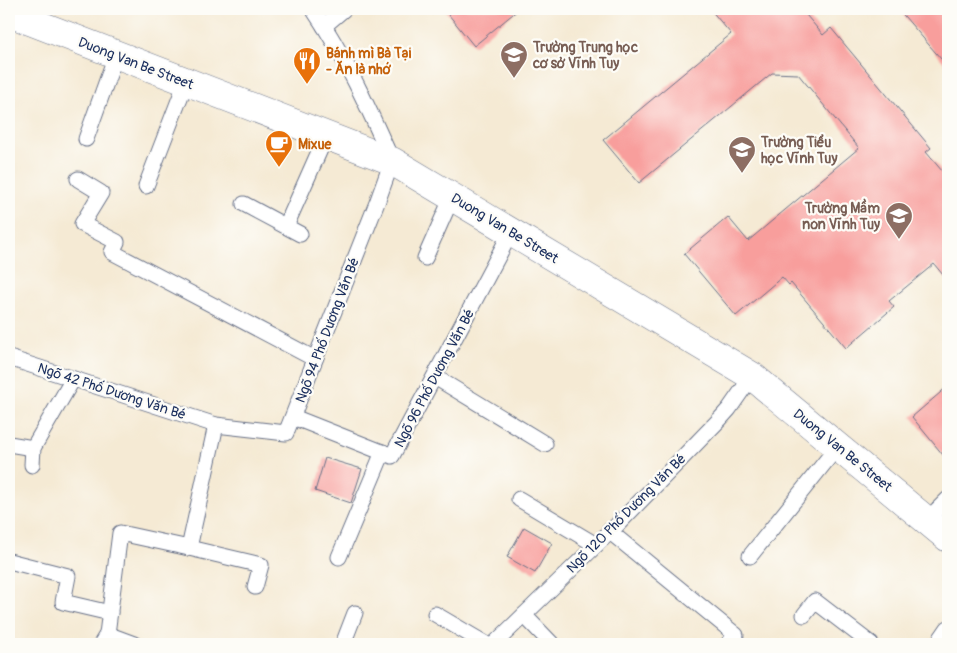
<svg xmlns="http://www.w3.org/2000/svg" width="957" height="653" font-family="Pangolin,sans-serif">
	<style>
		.building { fill: #f89e9c }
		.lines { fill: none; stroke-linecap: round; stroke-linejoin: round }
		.service-casing { stroke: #677087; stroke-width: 17 }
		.tertiary-casing { stroke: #677087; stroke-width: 29 }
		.service { stroke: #fff; stroke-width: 15 }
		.tertiary { stroke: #fff; stroke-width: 28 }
		.labels { text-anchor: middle; stroke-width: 4.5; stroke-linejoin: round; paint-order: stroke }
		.education-label { font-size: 14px; font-weight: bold; fill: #785e54; stroke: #fdfcf7; text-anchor: start }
		.food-label { font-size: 14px; font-weight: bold; fill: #c56008; stroke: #fdfcf7; text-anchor: start }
		.street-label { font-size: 14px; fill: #1b2f5e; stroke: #fdfcf7 }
	</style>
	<rect width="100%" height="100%" fill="#fdfcf7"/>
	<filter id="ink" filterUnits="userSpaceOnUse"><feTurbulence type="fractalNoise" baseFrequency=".02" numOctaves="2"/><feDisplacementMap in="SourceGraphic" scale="10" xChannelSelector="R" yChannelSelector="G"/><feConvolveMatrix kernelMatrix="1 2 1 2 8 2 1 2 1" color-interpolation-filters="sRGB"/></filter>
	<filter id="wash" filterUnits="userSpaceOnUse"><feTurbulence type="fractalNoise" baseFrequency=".0096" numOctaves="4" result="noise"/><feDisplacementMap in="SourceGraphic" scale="20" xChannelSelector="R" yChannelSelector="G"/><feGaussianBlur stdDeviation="1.12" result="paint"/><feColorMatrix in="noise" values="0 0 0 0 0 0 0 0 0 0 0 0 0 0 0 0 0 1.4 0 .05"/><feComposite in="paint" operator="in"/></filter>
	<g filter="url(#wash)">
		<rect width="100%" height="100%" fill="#f5ead4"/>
		<g id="blocks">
			<g class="building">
				<polygon points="444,9 519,9 474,46"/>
				<polygon points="710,9 801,9 823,35 831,28 931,148 926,152 948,178 948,281 934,264 889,301 894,307 846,348 791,283 789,285 782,277 736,316 684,254 728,217 748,241 859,148 798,74 772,73 639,183 603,140 731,34"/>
				<polygon points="898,9 948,9 948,67"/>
				<polygon points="948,386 948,461 912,417"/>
				<polygon points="325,458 362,469 351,503 315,491"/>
				<polygon points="524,527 552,543 535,573 507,557"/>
			</g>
		</g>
	</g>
	<g filter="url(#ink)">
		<use href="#blocks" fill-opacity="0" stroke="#677087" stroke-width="1"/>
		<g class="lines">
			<defs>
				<g id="service">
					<polyline points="324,26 344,9"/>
					<polyline points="86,139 116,55"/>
					<polyline points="78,179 101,193 82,224 117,242 112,252 315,359"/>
					<polyline points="146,186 186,82"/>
					<polyline points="244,204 300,234"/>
					<polyline points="286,226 326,136"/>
					<polyline points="425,258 452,197"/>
					<path d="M 9,358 L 216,425 L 286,433 L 378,200 L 392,161 C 369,109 345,56 313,9"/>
					<polyline points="435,377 545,444"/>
					<polyline points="293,417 392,456 511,232"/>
					<polyline points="9,444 33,448"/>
					<polyline points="32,465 33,448 73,379"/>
					<polyline points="519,499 596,545"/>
					<polyline points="927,520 948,499"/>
					<polyline points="609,531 736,635 728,644"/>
					<polyline points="189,548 261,565 255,587"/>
					<polyline points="750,556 838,446"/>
					<polyline points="339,557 383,452"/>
					<polyline points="9,561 68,576 63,602 110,613"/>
					<polyline points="435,614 486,644"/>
					<polyline points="524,615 552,644"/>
					<polyline points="804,615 815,601 871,644"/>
					<polyline points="107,634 134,644"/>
					<polyline points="101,644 107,634 120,533 189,548 216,425"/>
					<polyline points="343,644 355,613"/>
					<polyline points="494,644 618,524 720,419 729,409 752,376"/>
					<polyline points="937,644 948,628"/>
				</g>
				<polyline id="tertiary" points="9,13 392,161 752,376 948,538"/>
			</defs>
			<use href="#service" class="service-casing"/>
			<use href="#tertiary" class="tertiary-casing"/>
			<use href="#service" class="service"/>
			<use href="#tertiary" class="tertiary"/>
		</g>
	</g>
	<defs>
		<symbol id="school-pin" viewBox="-11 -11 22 30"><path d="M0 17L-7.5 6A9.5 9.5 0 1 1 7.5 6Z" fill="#8d6e63" stroke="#fdfcf7"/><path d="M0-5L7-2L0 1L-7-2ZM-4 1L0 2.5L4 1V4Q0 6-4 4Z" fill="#fff"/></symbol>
		<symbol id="restaurant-pin" viewBox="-11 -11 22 30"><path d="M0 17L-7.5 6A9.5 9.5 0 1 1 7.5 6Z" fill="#e8710a" stroke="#fdfcf7"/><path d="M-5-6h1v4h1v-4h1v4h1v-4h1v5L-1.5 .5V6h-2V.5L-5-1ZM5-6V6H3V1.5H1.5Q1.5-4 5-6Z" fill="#fff"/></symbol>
		<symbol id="cafe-pin" viewBox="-11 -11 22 30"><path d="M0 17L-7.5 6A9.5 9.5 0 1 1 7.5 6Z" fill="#e8710a" stroke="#fdfcf7"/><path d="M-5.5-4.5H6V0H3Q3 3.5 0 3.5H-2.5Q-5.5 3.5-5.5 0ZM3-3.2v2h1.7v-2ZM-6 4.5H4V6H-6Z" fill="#fff"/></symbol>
	</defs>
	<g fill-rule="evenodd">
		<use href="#school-pin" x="498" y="39" width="32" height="43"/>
		<use href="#restaurant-pin" x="291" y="45" width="32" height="43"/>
		<use href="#cafe-pin" x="263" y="128" width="32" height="43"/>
		<use href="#school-pin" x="726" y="134" width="32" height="43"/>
		<use href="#school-pin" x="883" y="200" width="32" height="43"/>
	</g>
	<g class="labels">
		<g class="education-label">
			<text x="533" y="52">Trường Trung học<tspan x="533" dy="16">cơ sở Vĩnh Tuy</tspan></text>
			<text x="761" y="147">Trường Tiểu<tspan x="761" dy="16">học Vĩnh Tuy</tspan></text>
			<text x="880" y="213" text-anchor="end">Trường Mầm<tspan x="880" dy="16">non Vĩnh Tuy</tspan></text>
		</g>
		<g class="food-label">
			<text x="326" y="58">Bánh mì Bà Tại<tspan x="326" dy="16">- Ăn là nhớ</tspan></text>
			<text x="298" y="149">Mixue</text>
		</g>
		<g class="street-label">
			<text transform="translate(136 63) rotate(21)" y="5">Duong Van Be Street</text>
			<text transform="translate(505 228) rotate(31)" y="5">Duong Van Be Street</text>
			<text transform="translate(327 330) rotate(-69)" y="5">Ngõ 94 Phố Dương Văn Bé</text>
			<text transform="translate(434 378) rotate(-62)" y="5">Ngõ 96 Phố Dương Văn Bé</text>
			<text transform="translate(112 391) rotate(18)" y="5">Ngõ 42 Phố Dương Văn Bé</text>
			<text transform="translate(843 450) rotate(39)" y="5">Duong Van Be Street</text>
			<text transform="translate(626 513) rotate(-45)" y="5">Ngõ 120 Phố Dương Văn Bé</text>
		</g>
	</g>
	<rect width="957" height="653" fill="none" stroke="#fdfcf7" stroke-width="30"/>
</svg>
